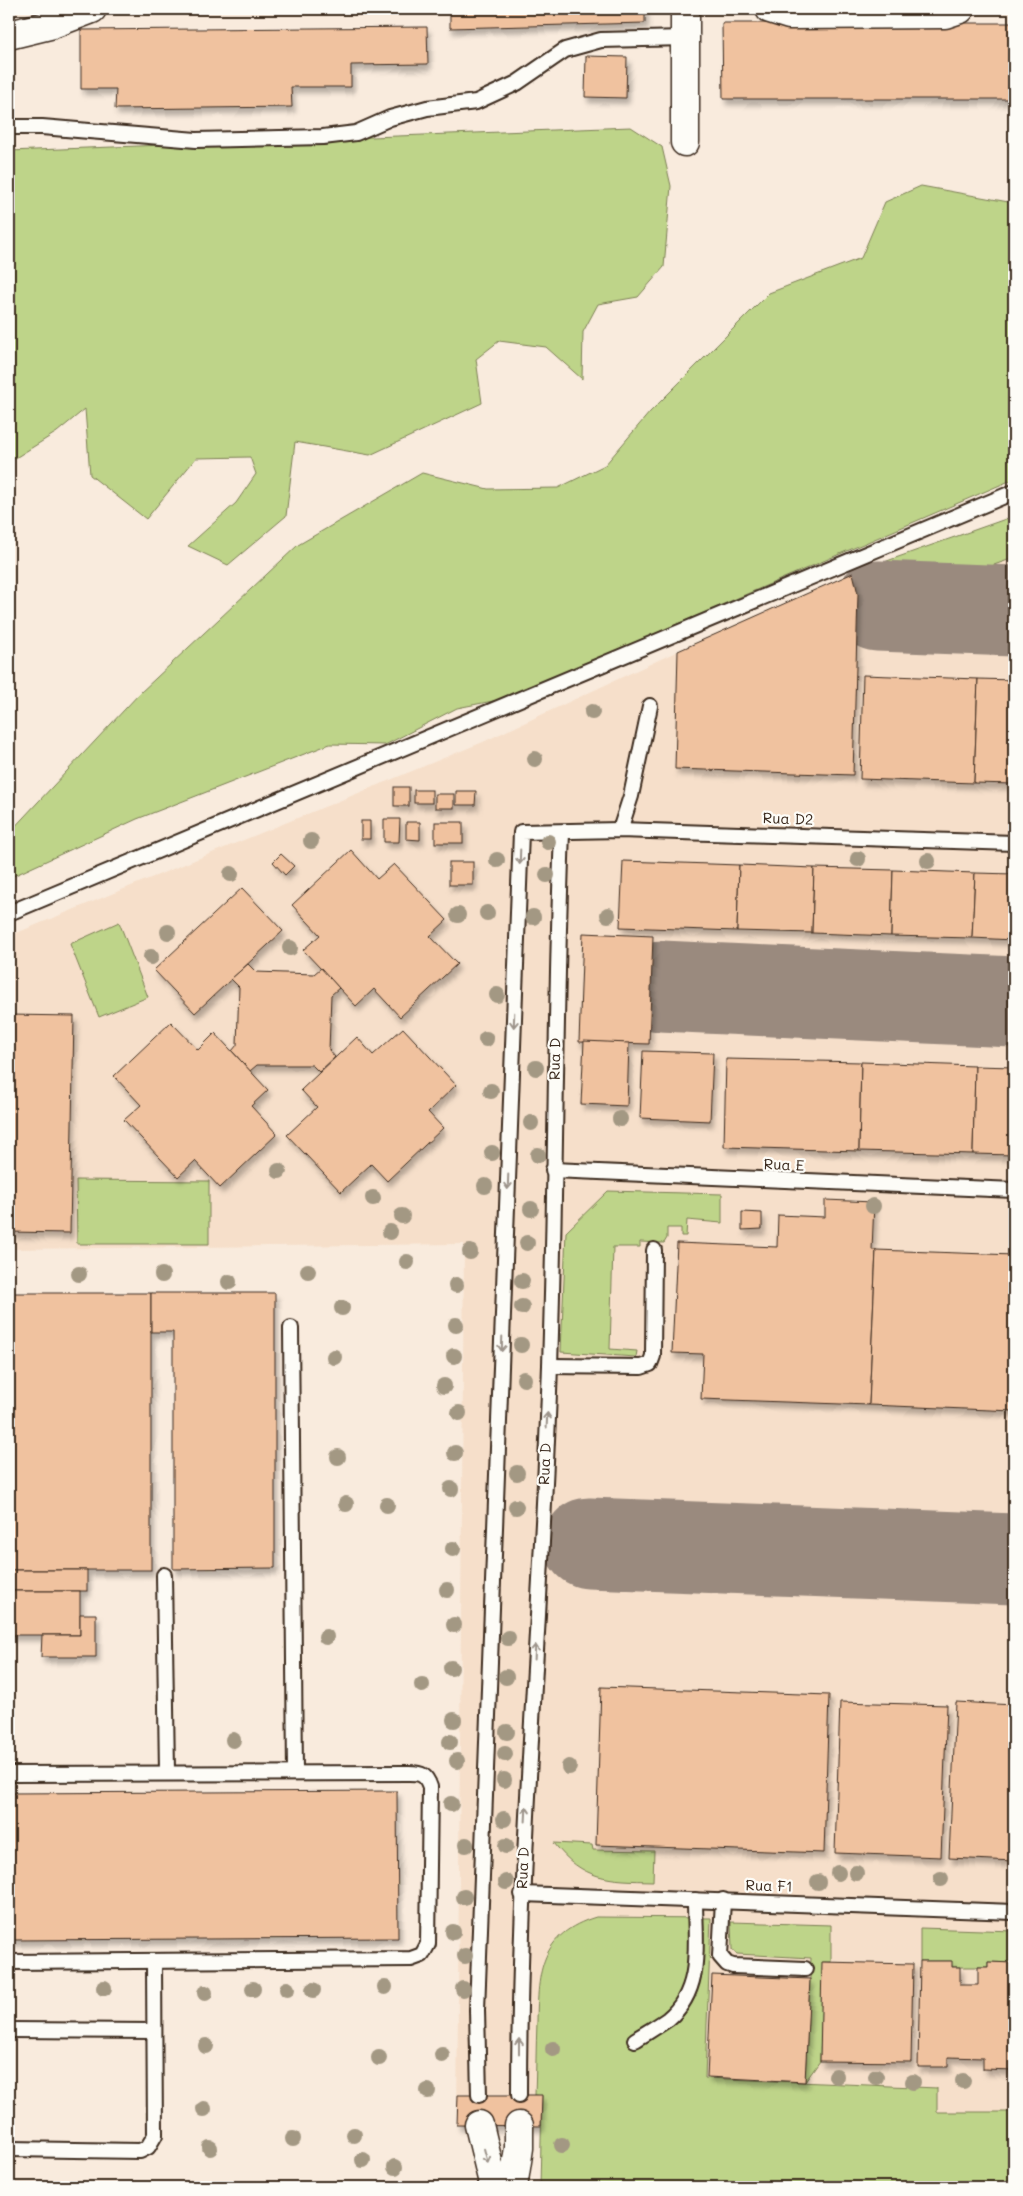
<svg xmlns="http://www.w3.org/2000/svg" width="1023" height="2196" font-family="Mali,sans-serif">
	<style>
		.built { fill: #f6dfca }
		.green { fill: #bed489; stroke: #7c7f54 }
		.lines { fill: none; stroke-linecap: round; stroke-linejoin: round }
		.taxiway { stroke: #9a8a7e; stroke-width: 91 }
		.building { fill: #f0c29f; stroke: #3b2a1e; filter: url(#shadow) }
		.lane-casing { stroke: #3b2a1e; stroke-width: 18 }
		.street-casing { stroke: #3b2a1e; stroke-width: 31 }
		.lane { stroke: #fdfcf7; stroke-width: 14 }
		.street { stroke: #fdfcf7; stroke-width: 28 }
		.tree { fill: #a39883 }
		.oneway { stroke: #9c938a }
		.labels { text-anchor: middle; stroke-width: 4.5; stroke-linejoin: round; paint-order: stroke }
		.street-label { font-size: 15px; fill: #3b2a1e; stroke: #fdfcf7 }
	</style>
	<defs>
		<filter id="shadow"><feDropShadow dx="3" dy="5.5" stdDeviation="2.5" flood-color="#0004"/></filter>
	</defs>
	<rect width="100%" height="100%" fill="#f9ebdd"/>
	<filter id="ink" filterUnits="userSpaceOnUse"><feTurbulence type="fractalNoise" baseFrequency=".02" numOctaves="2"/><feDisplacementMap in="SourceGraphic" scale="10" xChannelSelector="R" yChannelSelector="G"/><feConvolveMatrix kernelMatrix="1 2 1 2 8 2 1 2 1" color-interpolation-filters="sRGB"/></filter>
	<g filter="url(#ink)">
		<polygon class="built" points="1014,516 1014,2112 937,2112 542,2096 541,2126 457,2125 464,1244 9,1249 9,936 483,742 678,651 853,573"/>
		<g class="green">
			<polygon points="631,127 662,147 671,186 664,267 638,297 598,304 583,332 582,379 546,347 499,341 476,359 482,403 370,455 295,442 286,516 228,565 188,546 236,503 256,474 250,457 196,458 146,519 90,475 85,409 57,432 9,462 9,151"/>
			<polygon points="921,186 1014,203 1014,479 503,699 457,708 385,745 330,744 137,819 9,878 9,833 140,693 298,545 422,473 488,489 558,488 605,465 650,412 769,293 861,258 885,202"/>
			<polygon points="1014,516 1014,558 991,566 973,565 958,569 940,566 919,580 882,588 878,588 869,578 853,573"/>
			<polygon points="119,922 148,997 99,1017 70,944"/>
			<polygon points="76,1180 209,1181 209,1244 77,1244"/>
			<polygon points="608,1191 722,1194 722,1223 687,1220 686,1236 681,1236 681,1228 667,1228 667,1238 664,1243 640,1242 640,1247 613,1247 610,1349 637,1351 636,1357 561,1352 566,1232"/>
			<path d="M 554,1843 L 592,1845 L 593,1850 L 654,1851 L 653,1881 C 609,1880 583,1881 554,1843 Z"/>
			<path d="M 596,1917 L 711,1918 L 705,2078 L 937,2088 L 937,2112 L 1014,2112 L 1014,2187 L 540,2187 L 542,2096 L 535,2095 C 536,2071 536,2047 537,2022 C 538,1971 540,1934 596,1917 Z"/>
			<polygon points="731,1922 831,1925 831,1962 823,1962 820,2061 805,2082 811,1958 737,1954 732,1950"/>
			<polygon points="920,1928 1014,1931 1014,1963 988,1962 988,1967 952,1967 951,1961 920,1961"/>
		</g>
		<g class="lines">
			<g class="taxiway">
				<polyline points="878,606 1014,611"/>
				<polyline points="661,986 1014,1002"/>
				<polyline points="589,1543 1014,1559"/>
			</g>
		</g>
		<g class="building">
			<polygon points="450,9 645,9 645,23 450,28"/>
			<polygon points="722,23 1014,23 1014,99 723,99"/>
			<polygon points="427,27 428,64 351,65 351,87 291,87 292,107 115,109 116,89 81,89 81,30"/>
			<polygon points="586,56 627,57 626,98 585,97"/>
			<polygon points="853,573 858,594 853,775 675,769 678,651"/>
			<polygon points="863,675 978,679 974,783 860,779"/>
			<polygon points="978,679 1014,680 1014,784 974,783"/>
			<rect x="394" y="787" width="15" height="19"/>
			<rect x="414" y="790" width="18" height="13"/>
			<polygon points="456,791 476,791 475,805 456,805"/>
			<rect x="435" y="794" width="19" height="14"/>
			<polygon points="384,819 400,819 399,842 384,842"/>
			<rect x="361" y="821" width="9" height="18"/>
			<polygon points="406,822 420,822 420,840 406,839"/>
			<rect x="435" y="822" width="28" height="21"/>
			<polygon points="351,850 377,879 394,864 447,920 430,936 457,964 400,1017 374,989 356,1006 303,950 320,935 292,905"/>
			<polygon points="281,854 294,866 285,875 273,862"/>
			<polygon points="623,861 739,865 737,931 620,927"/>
			<rect x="449" y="862" width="24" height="23"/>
			<polygon points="739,865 814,868 812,933 737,931"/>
			<polygon points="814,868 893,870 891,936 812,933"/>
			<polygon points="893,870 975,873 972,938 891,936"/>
			<polygon points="975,873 1014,874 1014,940 972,938"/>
			<polygon points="242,888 283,931 195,1013 154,970"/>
			<polygon points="583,933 653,936 649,1044 579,1042"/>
			<polygon points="248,964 256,972 314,974 321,968 339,988 331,995 329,1050 335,1057 319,1072 312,1065 257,1065 250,1071 232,1051 237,1045 239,987 231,979"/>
			<polygon points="9,1015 74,1016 70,1233 9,1232"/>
			<polygon points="171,1022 198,1050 215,1033 268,1090 251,1106 277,1134 220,1188 195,1161 178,1177 124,1120 141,1105 114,1076"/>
			<polygon points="403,1028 456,1085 428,1112 443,1128 387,1181 371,1164 341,1192 287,1135 317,1107 301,1090 357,1037 373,1055"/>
			<polygon points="584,1041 629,1043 627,1106 581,1104"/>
			<polygon points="643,1051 713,1053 710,1121 640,1118"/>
			<polygon points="726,1059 861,1062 859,1151 724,1147"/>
			<polygon points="861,1062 975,1066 973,1154 859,1151"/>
			<polygon points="975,1066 1014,1067 1014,1155 973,1154"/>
			<polygon points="825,1200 874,1202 872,1250 876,1250 869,1405 701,1399 703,1354 672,1353 677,1243 777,1247 778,1215 825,1217"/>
			<polygon points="742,1212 762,1213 762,1229 742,1230"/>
			<polygon points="876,1250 1014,1255 1014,1411 869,1405"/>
			<rect x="9" y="1293" width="142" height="277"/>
			<polygon points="151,1293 275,1293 275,1568 173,1569 173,1332 151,1332"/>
			<rect x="9" y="1570" width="78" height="21"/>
			<rect x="9" y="1591" width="71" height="44"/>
			<polygon points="80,1614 96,1614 96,1657 41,1657 42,1635 80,1635"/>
			<polygon points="601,1687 829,1695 824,1853 596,1845"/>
			<polygon points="840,1702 947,1705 941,1857 835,1853"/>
			<polygon points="956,1702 1014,1705 1014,1861 949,1858"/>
			<polygon points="397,1791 398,1938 9,1940 9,1793"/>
			<polygon points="920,1961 952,1961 952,1967 960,1967 960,1985 978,1985 978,1967 988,1967 988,1962 1014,1963 1014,2070 983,2069 983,2058 948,2057 948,2067 918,2067"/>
			<polygon points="822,1962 913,1964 911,2062 820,2061"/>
			<polygon points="712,1975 810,1979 805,2082 707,2077"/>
			<polygon points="458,2095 542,2095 541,2126 457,2125"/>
		</g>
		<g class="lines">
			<defs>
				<g id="lane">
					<polyline points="9,127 42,127 196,140 323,137 356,133 390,118 427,108 476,102 517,83 565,50 601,40 685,38"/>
					<polyline points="620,830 631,796 650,706"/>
					<polyline points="9,913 1014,492"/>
					<polyline points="553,1170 1014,1190"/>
					<polyline points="291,1328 295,1772"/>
					<polyline points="550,1366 641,1367 650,1364 653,1356 654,1250"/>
					<polyline points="164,1575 167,1772"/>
					<path d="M 9,1774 L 409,1773 C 422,1773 426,1775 430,1787 L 428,1944 L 422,1955 L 411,1959 L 9,1962"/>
					<polyline points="522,1894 1014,1912"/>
					<polyline points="723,1900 720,1956 727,1964 733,1966 805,1969"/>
					<polyline points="9,2030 154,2031"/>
					<path d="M 635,2040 C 646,2033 658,2026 668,2019 C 704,1989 695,1942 695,1900"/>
					<polyline points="479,2095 477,2010 521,832 620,830 1014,843"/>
					<path d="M 519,2095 C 519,1851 542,1609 550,1365 C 556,1188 555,1010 562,832"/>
					<polyline points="9,2149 140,2151 148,2147 155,2135 154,1962"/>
				</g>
				<g id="street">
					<polyline points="685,9 685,142"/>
					<polyline points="770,9 789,15 945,14 960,9"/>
					<polyline points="9,35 50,25 92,9"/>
					<polyline points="479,2125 494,2187"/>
					<polyline points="513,2187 519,2148 519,2126"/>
				</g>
			</defs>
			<use href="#lane" class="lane-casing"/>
			<use href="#street" class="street-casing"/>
			<use href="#lane" class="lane"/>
			<use href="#street" class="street"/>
		</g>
		<g class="tree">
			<circle cx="592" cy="712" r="8"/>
			<circle cx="535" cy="759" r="8"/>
			<circle cx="311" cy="841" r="8"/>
			<circle cx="548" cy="842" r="8"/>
			<circle cx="858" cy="859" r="8"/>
			<circle cx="497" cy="860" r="8"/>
			<circle cx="928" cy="861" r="8"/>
			<circle cx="231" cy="874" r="8"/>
			<circle cx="547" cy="875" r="8"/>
			<circle cx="487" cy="913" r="8"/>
			<circle cx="458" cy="915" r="8"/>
			<circle cx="608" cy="915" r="8"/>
			<circle cx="533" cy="917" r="8"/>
			<circle cx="168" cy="932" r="8"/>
			<circle cx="290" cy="948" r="8"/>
			<circle cx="151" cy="957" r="8"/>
			<circle cx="497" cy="995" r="8"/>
			<circle cx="486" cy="1039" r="8"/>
			<circle cx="536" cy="1068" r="8"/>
			<circle cx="491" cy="1091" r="8"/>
			<circle cx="620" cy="1119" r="8"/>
			<circle cx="531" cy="1123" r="8"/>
			<circle cx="492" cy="1153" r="8"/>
			<circle cx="538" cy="1155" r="8"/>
			<circle cx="279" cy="1171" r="8"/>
			<circle cx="485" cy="1186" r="8"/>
			<circle cx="373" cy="1198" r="8"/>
			<circle cx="873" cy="1206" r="8"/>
			<circle cx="531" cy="1209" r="8"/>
			<circle cx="402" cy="1216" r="8"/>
			<circle cx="390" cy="1232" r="8"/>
			<circle cx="527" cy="1243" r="8"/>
			<circle cx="470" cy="1252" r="8"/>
			<circle cx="407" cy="1262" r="8"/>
			<circle cx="308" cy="1271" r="8"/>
			<circle cx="79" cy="1274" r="8"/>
			<circle cx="162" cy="1275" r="8"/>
			<circle cx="522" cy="1281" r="8"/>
			<circle cx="229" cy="1282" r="8"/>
			<circle cx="456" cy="1285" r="8"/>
			<circle cx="522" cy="1307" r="8"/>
			<circle cx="342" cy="1308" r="8"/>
			<circle cx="456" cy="1325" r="8"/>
			<circle cx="521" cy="1345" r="8"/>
			<circle cx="454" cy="1356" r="8"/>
			<circle cx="334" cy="1357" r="8"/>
			<circle cx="524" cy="1379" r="8"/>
			<circle cx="444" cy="1386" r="8"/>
			<circle cx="459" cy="1413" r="8"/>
			<circle cx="455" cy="1453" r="8"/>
			<circle cx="338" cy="1457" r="8"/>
			<circle cx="517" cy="1473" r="8"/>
			<circle cx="451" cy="1489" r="8"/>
			<circle cx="346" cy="1504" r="8"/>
			<circle cx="387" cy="1505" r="8"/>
			<circle cx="516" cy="1507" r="8"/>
			<circle cx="453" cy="1549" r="8"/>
			<circle cx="447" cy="1590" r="8"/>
			<circle cx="454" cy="1625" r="8"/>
			<circle cx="326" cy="1637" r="8"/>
			<circle cx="508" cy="1638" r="8"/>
			<circle cx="451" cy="1668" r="8"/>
			<circle cx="506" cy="1677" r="8"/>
			<circle cx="422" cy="1685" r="8"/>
			<circle cx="454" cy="1720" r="8"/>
			<circle cx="507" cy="1732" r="8"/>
			<circle cx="233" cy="1740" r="8"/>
			<circle cx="450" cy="1742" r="8"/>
			<circle cx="505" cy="1754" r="8"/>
			<circle cx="457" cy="1761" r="8"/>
			<circle cx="569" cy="1767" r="8"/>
			<circle cx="504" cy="1780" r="8"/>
			<circle cx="451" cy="1804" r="8"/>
			<circle cx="504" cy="1819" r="8"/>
			<circle cx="466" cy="1845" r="8"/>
			<circle cx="506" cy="1846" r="8"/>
			<circle cx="838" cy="1873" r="8"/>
			<circle cx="856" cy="1873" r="8"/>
			<circle cx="941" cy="1879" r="8"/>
			<circle cx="506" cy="1882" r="8"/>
			<circle cx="818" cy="1882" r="8"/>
			<circle cx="464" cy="1897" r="8"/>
			<circle cx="453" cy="1932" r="8"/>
			<circle cx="465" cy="1956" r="8"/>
			<circle cx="385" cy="1987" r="8"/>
			<circle cx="104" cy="1988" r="8"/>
			<circle cx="253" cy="1989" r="8"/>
			<circle cx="287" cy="1989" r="8"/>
			<circle cx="463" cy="1989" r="8"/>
			<circle cx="313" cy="1990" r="8"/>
			<circle cx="205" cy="1993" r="8"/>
			<circle cx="206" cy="2046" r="8"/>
			<circle cx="553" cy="2049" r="8"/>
			<circle cx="442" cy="2055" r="8"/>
			<circle cx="379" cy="2058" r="8"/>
			<circle cx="836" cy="2076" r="8"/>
			<circle cx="876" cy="2077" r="8"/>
			<circle cx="963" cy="2081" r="8"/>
			<circle cx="913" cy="2082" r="8"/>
			<circle cx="428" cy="2091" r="8"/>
			<circle cx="204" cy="2109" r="8"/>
			<circle cx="354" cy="2135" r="8"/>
			<circle cx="293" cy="2139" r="8"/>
			<circle cx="562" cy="2145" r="8"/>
			<circle cx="210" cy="2148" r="8"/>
			<circle cx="363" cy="2160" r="8"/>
			<circle cx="395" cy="2167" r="8"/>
		</g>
		<defs><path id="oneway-shaft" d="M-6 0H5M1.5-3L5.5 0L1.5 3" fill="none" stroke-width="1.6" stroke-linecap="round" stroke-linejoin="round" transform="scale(1.25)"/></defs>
		<g class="oneway">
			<use href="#oneway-shaft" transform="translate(520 857) rotate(92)"/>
			<use href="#oneway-shaft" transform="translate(514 1020) rotate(92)"/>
			<use href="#oneway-shaft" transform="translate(508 1182) rotate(92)"/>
			<use href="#oneway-shaft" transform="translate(502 1344) rotate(92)"/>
			<use href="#oneway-shaft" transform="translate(547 1420) rotate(-87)"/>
			<use href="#oneway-shaft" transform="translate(535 1652) rotate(-87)"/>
			<use href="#oneway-shaft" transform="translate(526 1814) rotate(-87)"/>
			<use href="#oneway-shaft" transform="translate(519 2046) rotate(-90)"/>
			<use href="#oneway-shaft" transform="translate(486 2156) rotate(75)"/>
		</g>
	</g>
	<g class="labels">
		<g class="street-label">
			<text transform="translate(788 819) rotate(2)" y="5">Rua D2</text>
			<text transform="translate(555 1059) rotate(-89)" y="5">Rua D</text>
			<text transform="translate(784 1165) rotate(2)" y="5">Rua E</text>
			<text transform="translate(545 1464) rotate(-87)" y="5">Rua D</text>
			<text transform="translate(523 1868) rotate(-87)" y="5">Rua D</text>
			<text transform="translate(769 1886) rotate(2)" y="5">Rua F1</text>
		</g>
	</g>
	<rect width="1023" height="2196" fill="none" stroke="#fdfcf7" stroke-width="30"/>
	<rect x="15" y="15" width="993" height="2166" fill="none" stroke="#3b2a1e" stroke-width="2" filter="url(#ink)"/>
</svg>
